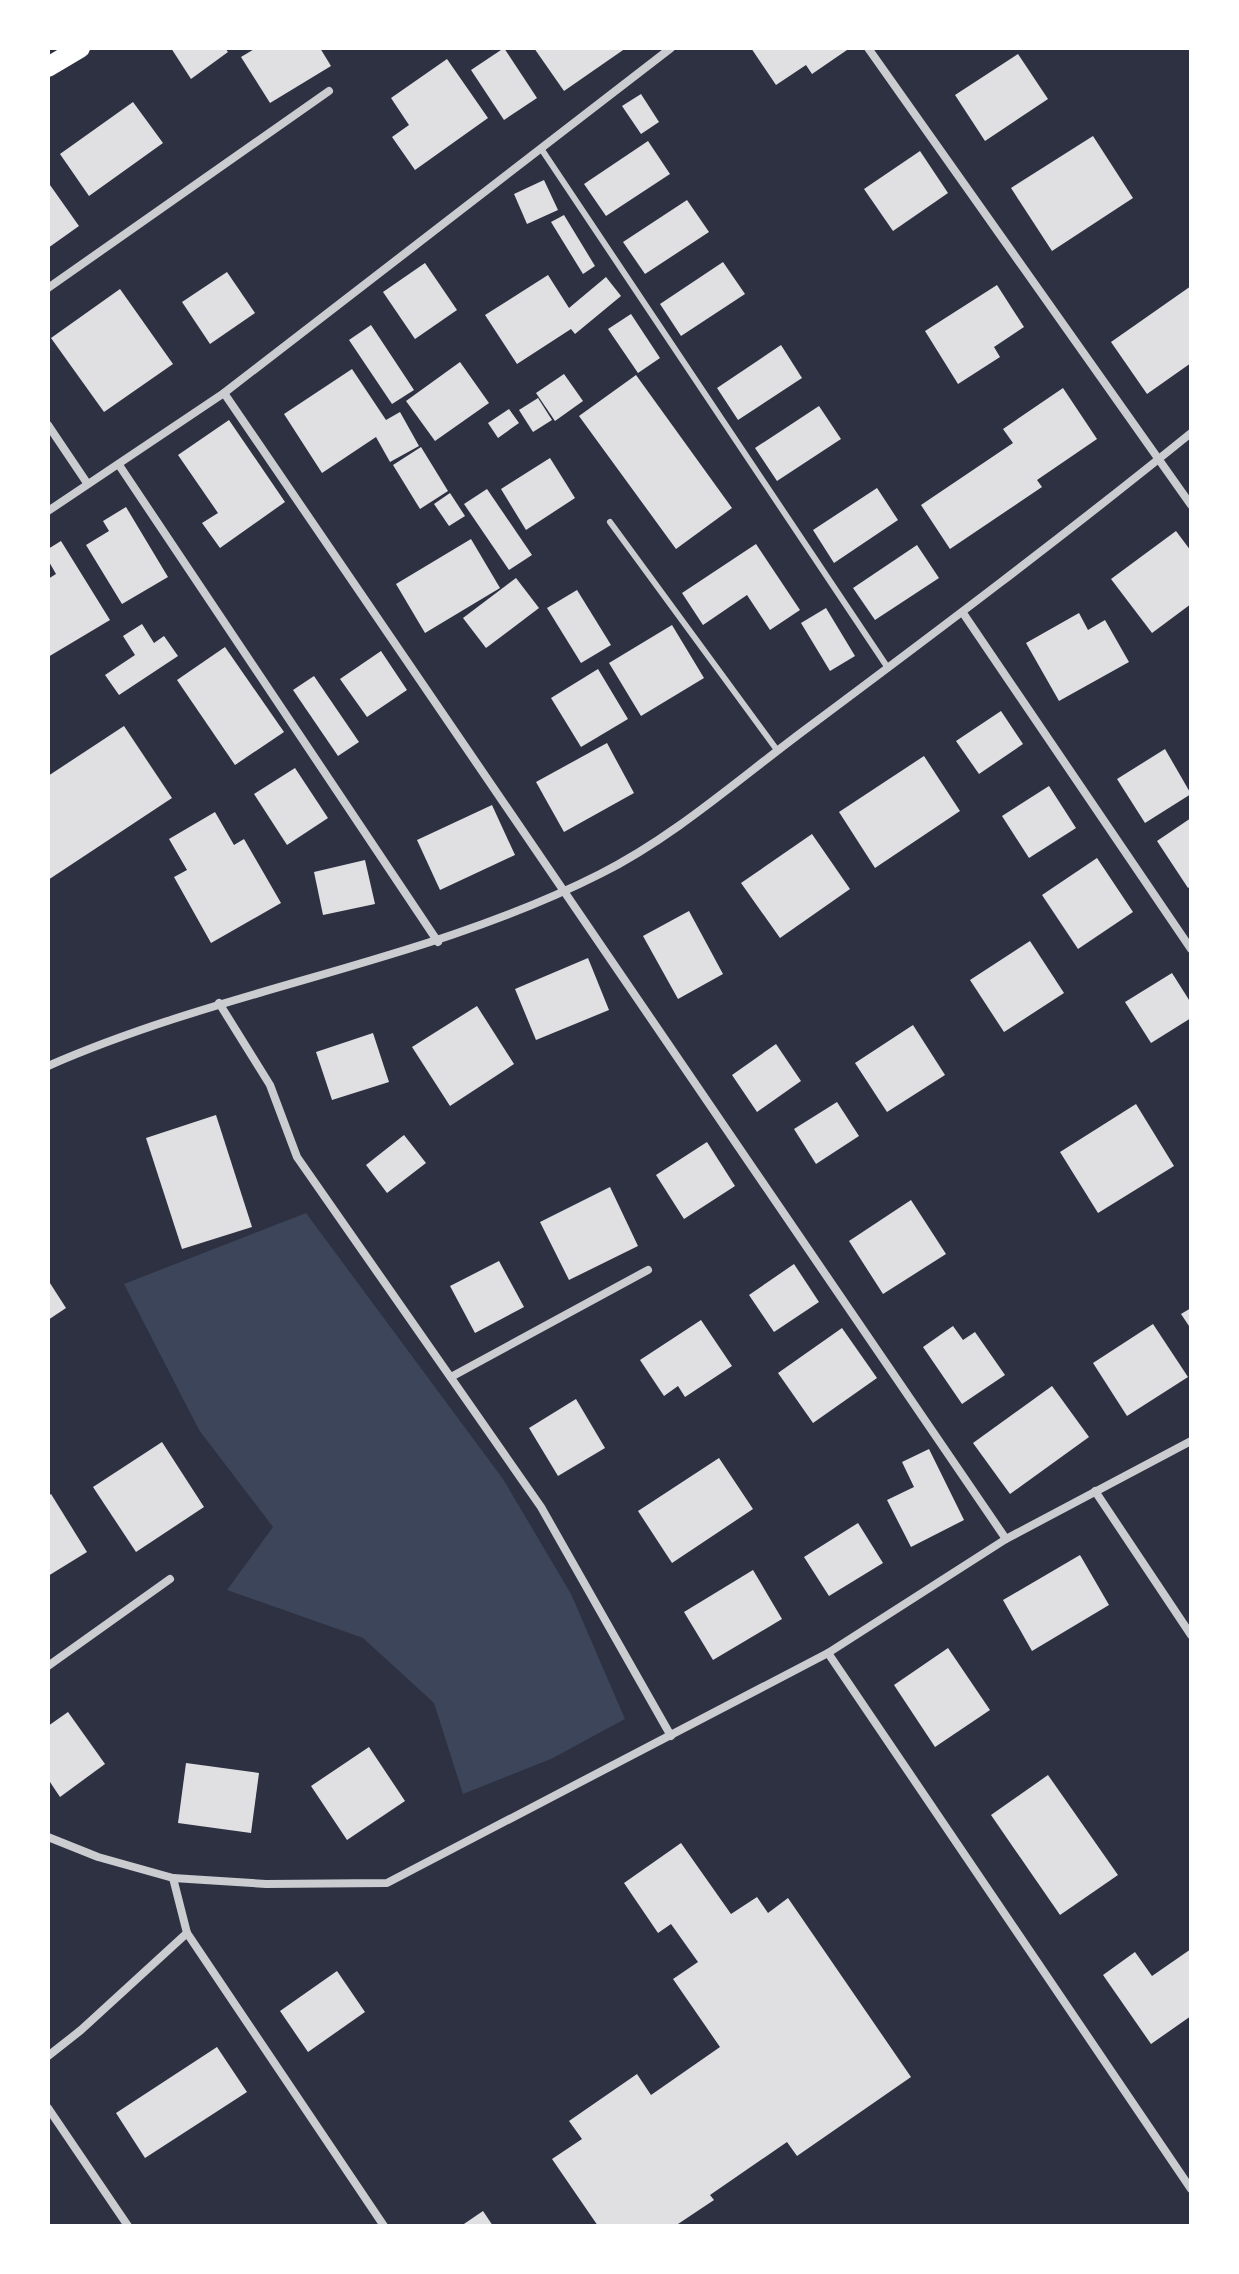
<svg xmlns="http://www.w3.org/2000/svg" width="1239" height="2274" font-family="'Fira Sans',sans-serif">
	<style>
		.green { fill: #3c4559 }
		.building { fill: #e0e0e3 }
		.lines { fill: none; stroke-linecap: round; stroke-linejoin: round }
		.service { stroke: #caccd0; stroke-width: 6 }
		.minor { stroke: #caccd0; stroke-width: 8 }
		.primary { stroke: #fff; stroke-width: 20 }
	</style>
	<rect width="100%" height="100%" fill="#2d3142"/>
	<polygon class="green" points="306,1213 503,1479 571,1594 625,1719 551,1759 463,1794 434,1703 363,1638 227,1590 273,1527 199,1430 124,1284"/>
	<g class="building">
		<polygon points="171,48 225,48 228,52 191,79"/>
		<polygon points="256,48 320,48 331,66 270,103 241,57"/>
		<polygon points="504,48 537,98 504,120 471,70"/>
		<polygon points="534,48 626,48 564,91"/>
		<polygon points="751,48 846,48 847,50 812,74 806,65 776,85"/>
		<polygon points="1018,54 1048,99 985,141 955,95"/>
		<polygon points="447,59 488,118 415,170 392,137 409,125 391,98"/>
		<polygon points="641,94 659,122 641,134 622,106"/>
		<polygon points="133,102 163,143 89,196 60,154"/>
		<polygon points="1093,136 1133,198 1052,251 1011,188"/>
		<polygon points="648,141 670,174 606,216 584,184"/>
		<polygon points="920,151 948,193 893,231 864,189"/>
		<polygon points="544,180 558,210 527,224 514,194"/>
		<polygon points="50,185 79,226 48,248 48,187"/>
		<polygon points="687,200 709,232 645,274 623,242"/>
		<polygon points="564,215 595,266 583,274 551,222"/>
		<polygon points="723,262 745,294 681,336 660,304"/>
		<polygon points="425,263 457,310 415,339 383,292"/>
		<polygon points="227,272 255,313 210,344 182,302"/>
		<polygon points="548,275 569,308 606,277 621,296 575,334 571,329 517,364 485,315"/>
		<polygon points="997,285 1024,327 994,347 1000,357 958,384 925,331"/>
		<polygon points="1191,286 1191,363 1147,394 1111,342"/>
		<polygon points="120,289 173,364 104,412 51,338"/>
		<polygon points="631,314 660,358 638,373 608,329"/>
		<polygon points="371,325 414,390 392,404 349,340"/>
		<polygon points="781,345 802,378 738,420 717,388"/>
		<polygon points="460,362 489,403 435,441 406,401"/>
		<polygon points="352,369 386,420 400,412 419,446 390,462 376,437 322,473 284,414"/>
		<polygon points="564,374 583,401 555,421 536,393"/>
		<polygon points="636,375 732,508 676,549 579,416"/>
		<polygon points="1063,388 1097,439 1037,480 1042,487 950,549 921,505 1013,443 1003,429"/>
		<polygon points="538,398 552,420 533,432 519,410"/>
		<polygon points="819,406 841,439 777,481 755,448"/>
		<polygon points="509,409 519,423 498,438 488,423"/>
		<polygon points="229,420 285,502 220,548 202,523 218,513 178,455"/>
		<polygon points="421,447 448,491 420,509 393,465"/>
		<polygon points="550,458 575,498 526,530 501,489"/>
		<polygon points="877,488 898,520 834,563 813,530"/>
		<polygon points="487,489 532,555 509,570 464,504"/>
		<polygon points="450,493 465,516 449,526 434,504"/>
		<polygon points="126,507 168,577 122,604 86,545 109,531 103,521"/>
		<polygon points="1176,531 1191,551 1191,604 1152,633 1111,579"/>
		<polygon points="471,539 500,588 425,633 396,584"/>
		<polygon points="61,541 110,620 48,657 48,579 56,574 48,560 48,549"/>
		<polygon points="756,544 800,610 770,630 747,595 703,625 682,593"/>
		<polygon points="917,545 939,578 875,620 853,588"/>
		<polygon points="516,578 539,608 486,648 463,618"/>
		<polygon points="577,590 611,645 581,663 547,608"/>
		<polygon points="826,608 855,656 830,671 801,623"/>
		<polygon points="1079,613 1088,630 1105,620 1129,662 1059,701 1026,643"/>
		<polygon points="142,624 154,643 164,636 178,656 119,695 105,675 135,655 123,636"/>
		<polygon points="672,625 704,678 641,716 609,663"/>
		<polygon points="225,647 284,732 235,765 177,680"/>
		<polygon points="381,651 407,690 367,717 340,679"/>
		<polygon points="598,669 628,719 581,747 551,698"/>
		<polygon points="314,676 359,742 338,756 293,690"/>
		<polygon points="1001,711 1023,744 979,774 956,741"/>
		<polygon points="124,726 172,798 48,880 48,776"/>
		<polygon points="607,743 634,793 564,832 536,782"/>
		<polygon points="1165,749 1191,794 1145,823 1117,779"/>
		<polygon points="924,756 960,811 875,868 839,812"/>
		<polygon points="295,768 328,818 287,845 254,794"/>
		<polygon points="1049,786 1076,828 1029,858 1002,816"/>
		<polygon points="492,805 515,855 440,890 417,840"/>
		<polygon points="215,812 234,845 244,839 281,903 211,943 174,877 187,870 169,839"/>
		<polygon points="1191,818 1191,886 1188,888 1157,841"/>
		<polygon points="812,834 850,889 780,938 741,883"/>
		<polygon points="1097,858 1133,912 1078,949 1042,895"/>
		<polygon points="365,860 375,904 323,915 314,872"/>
		<polygon points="689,911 723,974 678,999 643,936"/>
		<polygon points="1030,941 1064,993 1004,1032 970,980"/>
		<polygon points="588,958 609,1010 536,1040 515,989"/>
		<polygon points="1172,973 1191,1003 1191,1018 1151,1043 1125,1002"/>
		<polygon points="477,1006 514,1064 450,1106 412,1047"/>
		<polygon points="913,1025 945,1075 887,1112 855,1063"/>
		<polygon points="373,1033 389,1082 332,1100 316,1052"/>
		<polygon points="776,1044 801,1081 757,1112 732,1075"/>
		<polygon points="837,1102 859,1136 816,1164 794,1129"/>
		<polygon points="1136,1104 1174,1166 1098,1213 1060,1152"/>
		<polygon points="216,1115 252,1227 182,1249 146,1138"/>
		<polygon points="404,1135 426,1163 387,1193 366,1165"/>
		<polygon points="707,1142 735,1186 684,1219 656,1175"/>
		<polygon points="610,1187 638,1246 569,1280 540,1222"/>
		<polygon points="911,1200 946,1254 883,1294 849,1241"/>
		<polygon points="499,1261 524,1307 475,1333 450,1286"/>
		<polygon points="794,1264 819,1302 774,1332 749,1295"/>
		<polygon points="48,1280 66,1308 48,1320"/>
		<polygon points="1191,1308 1191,1329 1181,1314"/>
		<polygon points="701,1320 732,1366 685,1397 678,1386 664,1396 640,1360"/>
		<polygon points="1153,1324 1188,1377 1127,1416 1093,1363"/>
		<polygon points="953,1326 963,1340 975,1332 1005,1375 962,1404 923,1347"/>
		<polygon points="842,1328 877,1378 813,1423 778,1373"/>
		<polygon points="1052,1386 1089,1437 1010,1494 973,1443"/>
		<polygon points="576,1399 605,1448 558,1476 529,1428"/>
		<polygon points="162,1442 204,1507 136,1552 93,1487"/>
		<polygon points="929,1449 964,1520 911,1547 887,1500 914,1487 902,1462"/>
		<polygon points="719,1458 753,1509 672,1563 638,1511"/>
		<polygon points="51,1494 87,1552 48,1576 48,1496"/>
		<polygon points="858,1523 883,1563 829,1596 804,1557"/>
		<polygon points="1080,1555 1109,1605 1032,1651 1003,1600"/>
		<polygon points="753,1570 782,1619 713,1660 684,1612"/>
		<polygon points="948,1648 990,1710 935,1747 894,1685"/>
		<polygon points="68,1712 105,1764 60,1797 48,1779 48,1726"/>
		<polygon points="369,1747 405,1801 347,1840 311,1786"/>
		<polygon points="186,1763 259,1773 251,1833 178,1823"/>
		<polygon points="1048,1775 1118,1875 1060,1915 991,1815"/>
		<polygon points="681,1843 731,1914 757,1897 768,1913 788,1898 911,2077 797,2156 787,2142 710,2195 714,2200 675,2226 598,2226 552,2159 582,2139 569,2121 637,2074 651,2095 720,2047 673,1979 698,1962 671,1924 658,1933 624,1883"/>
		<polygon points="1191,1949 1191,2016 1151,2044 1103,1975 1135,1952 1152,1976"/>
		<polygon points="337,1971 365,2012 308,2052 280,2011"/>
		<polygon points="217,2047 247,2092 145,2158 116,2113"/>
		<polygon points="483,2211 493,2226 461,2226"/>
	</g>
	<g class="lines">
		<g class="service">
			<polyline points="542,150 888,668"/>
			<polyline points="610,522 777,750"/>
		</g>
		<g class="minor">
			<polyline points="868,48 1191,505"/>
			<polyline points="48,288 329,91"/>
			<polyline points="224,393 1006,1539"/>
			<polyline points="48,425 87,483"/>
			<polyline points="119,465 438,942"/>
			<polyline points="48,511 224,393 671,48"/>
			<polyline points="963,613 1191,949"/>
			<polyline points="219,1003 270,1085 297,1157 541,1507 671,1736"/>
			<path d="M 48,1066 C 228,987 424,963 600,874 C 674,837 740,778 806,729 C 936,632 1065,535 1191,433"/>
			<polyline points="451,1377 648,1270"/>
			<polyline points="1095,1491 1191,1635"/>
			<polyline points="828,1653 1191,2189"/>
			<polyline points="48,1666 170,1579"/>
			<polyline points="48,1837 98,1857 173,1878 266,1884 387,1883 828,1653 1006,1539 1191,1441"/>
			<polyline points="187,1933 384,2226"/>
			<polyline points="48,2056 81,2030 187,1933 173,1878"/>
			<polyline points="48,2108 128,2226"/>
		</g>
		<polyline class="primary" points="48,67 80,48"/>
	</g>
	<rect width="1239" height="2274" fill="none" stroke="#ffffff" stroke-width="100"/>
</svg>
